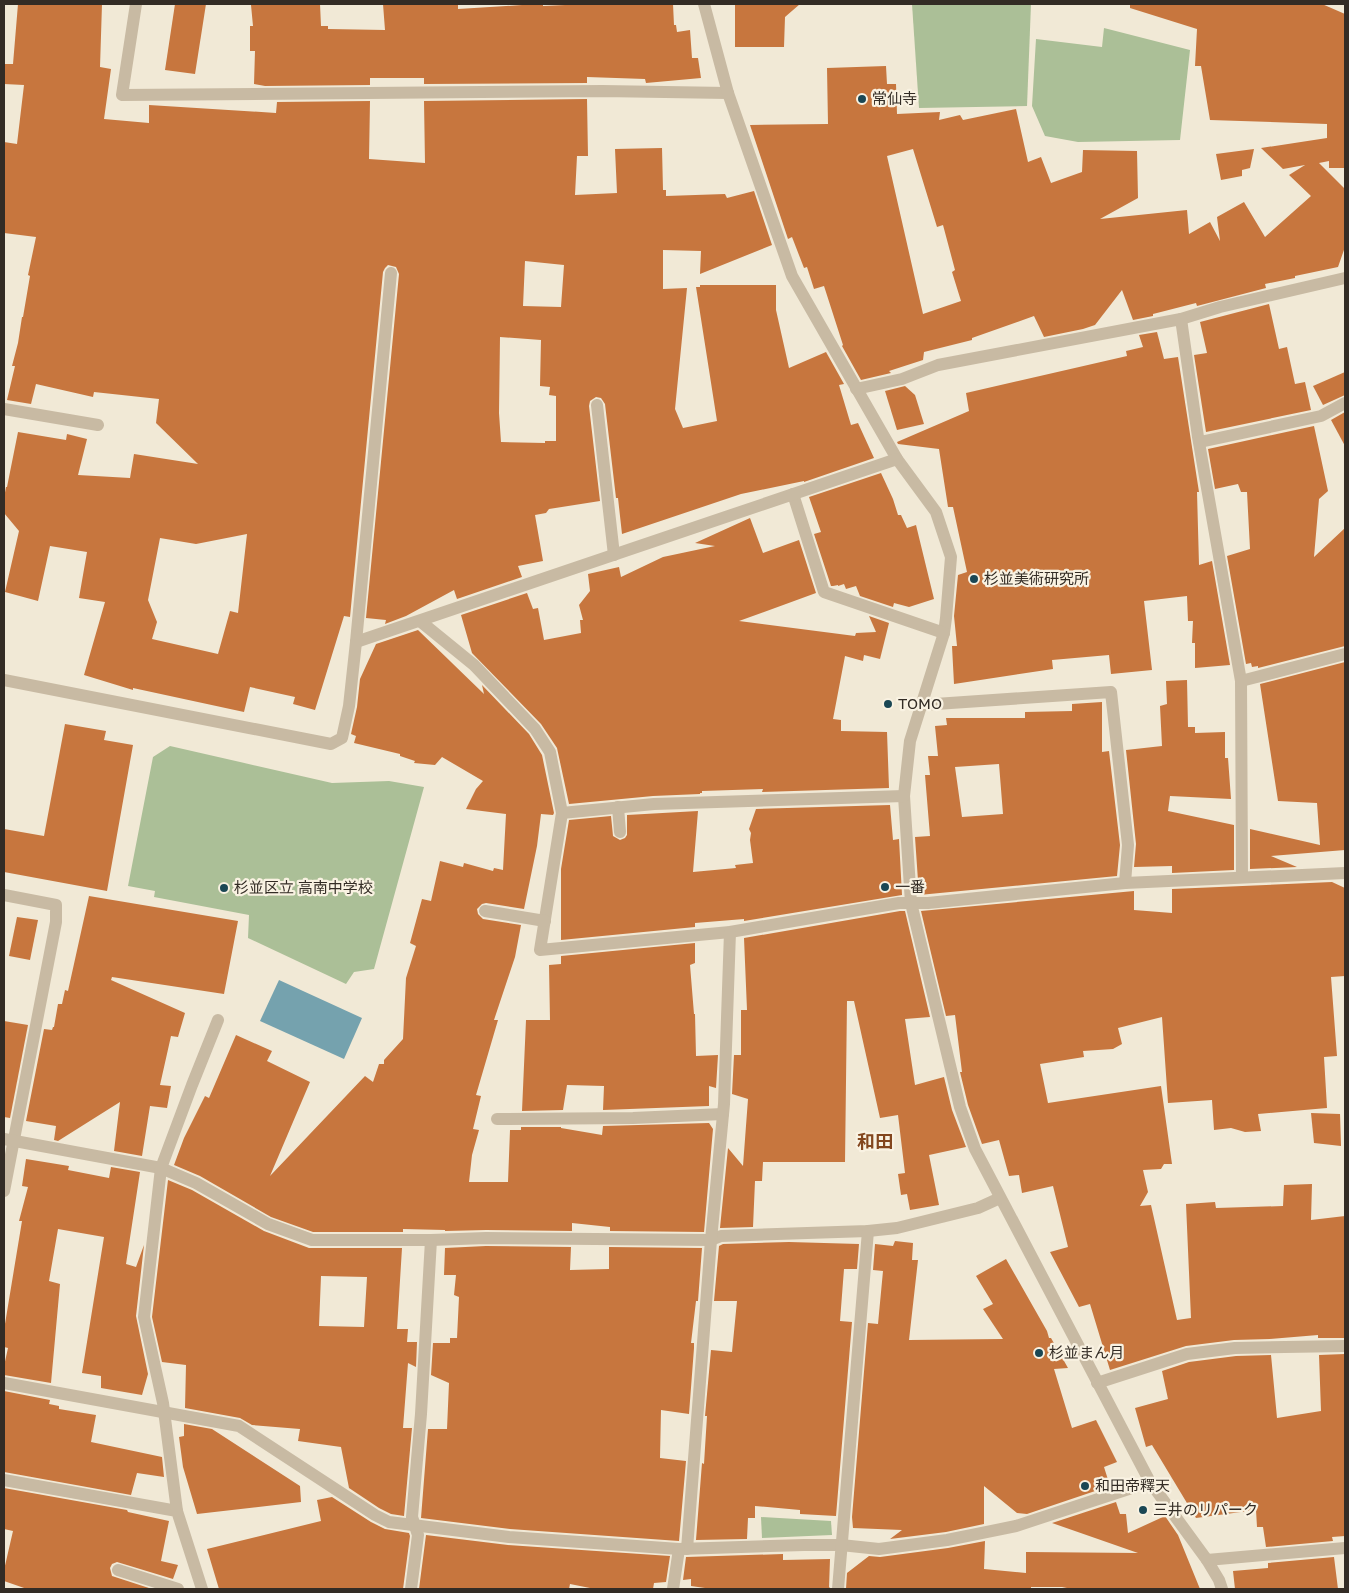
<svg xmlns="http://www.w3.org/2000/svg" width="1349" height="1593" font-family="'Golos Text','Noto Sans JP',sans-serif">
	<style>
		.green { fill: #abbf97 }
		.water { fill: #75a2ae }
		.building { fill: #c7763e; fill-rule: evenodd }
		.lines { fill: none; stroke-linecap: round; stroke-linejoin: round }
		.minor { stroke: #c8baa3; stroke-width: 12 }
		.poi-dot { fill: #1a4754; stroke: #f9f2e2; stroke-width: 2 }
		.labels { text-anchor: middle; stroke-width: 4.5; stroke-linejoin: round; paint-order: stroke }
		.poi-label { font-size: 15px; fill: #332c25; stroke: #f9f2e2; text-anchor: start }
		.quarter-label { font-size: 18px; font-weight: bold; fill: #83461d; stroke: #f9f2e2 }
	</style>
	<rect width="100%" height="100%" fill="#f1e9d6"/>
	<g class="green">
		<polygon points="912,4 1031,4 1027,106 919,108"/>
		<polygon points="1104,28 1190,50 1180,140 1078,142 1045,136 1032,106 1036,39 1102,47"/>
		<polygon points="170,746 332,783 389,781 424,787 374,969 354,972 346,984 248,938 249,915 154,897 155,891 128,886 153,757"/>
		<polygon points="761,1517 831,1521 832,1535 762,1538"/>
	</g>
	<polygon class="water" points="279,980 362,1018 344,1059 260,1021"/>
	<g class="building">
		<path d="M 18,4 L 102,4 L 100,67 L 111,69 L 104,119 L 149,123 L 149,105 L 276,113 L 277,102 L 370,101 L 369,159 L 425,163 L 424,101 L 587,99 L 588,156 L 577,156 L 575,195 L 617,193 L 615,149 L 662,148 L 663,190 L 666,190 L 666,196 L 725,194 L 727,198 L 754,191 L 772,245 L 700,274 L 701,251 L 663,250 L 663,289 L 687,288 L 675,409 L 683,428 L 717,421 L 696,287 L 700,287 L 700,285 L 776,285 L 776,310 L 789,368 L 826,352 L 844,384 L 839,385 L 851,425 L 858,423 L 874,458 L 804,482 L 804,481 L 741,494 L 622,534 L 618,498 L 616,498 L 605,404 L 601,398 L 596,397 L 590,401 L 589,406 L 600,501 L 549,509 L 546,513 L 535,515 L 543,561 L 518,566 L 522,577 L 457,599 L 454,590 L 406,616 L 385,624 L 386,620 L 366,618 L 399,274 L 396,267 L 388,265 L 385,268 L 383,272 L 350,617 L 344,616 L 315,710 L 293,704 L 295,697 L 250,687 L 244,712 L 133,688 L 133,690 L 84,675 L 105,602 L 79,598 L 87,552 L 50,546 L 38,601 L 5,592 L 19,531 L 4,513 L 4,498 L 6,487 L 7,487 L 18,432 L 66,440 L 67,434 L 87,439 L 78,475 L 130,478 L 134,454 L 198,464 L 156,423 L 159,399 L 94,392 L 93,397 L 36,384 L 31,404 L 7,400 L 15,366 L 12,366 L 18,343 L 22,317 L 23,317 L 30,276 L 28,275 L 36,237 L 4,233 L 4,142 L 17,144 L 24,85 L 4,84 L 4,64 L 13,64 ZM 525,261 L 564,265 L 561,307 L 523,306 ZM 500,337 L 541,340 L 540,386 L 550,387 L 549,395 L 556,396 L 556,441 L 545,441 L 545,443 L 501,442 L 499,413 ZM 247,534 L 238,613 L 230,611 L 218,654 L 152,639 L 157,622 L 148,600 L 160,538 L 196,544 Z"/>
		<polygon points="175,4 206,4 195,74 165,70"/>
		<polygon points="264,4 320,4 321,26 328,26 328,29 385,30 383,4 458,4 458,9 522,5 522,4 543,4 543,6 587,4 673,4 674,25 676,25 677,32 690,30 692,58 698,58 701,78 646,83 645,79 587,77 587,83 424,84 424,78 370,78 370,85 265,86 254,84 255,51 250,51 250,26 253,26 251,5 264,5"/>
		<polygon points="735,4 800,4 785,17 784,47 735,47"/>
		<path d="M 1130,4 L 1322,4 L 1345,14 L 1345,168 L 1329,168 L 1329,161 L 1319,163 L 1345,189 L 1345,247 L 1338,267 L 1295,276 L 1295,278 L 1265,284 L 1266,288 L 1197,306 L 1196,303 L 1153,314 L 1153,316 L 1133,320 L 1122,290 L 1095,325 L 1083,329 L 1044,337 L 1034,316 L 972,338 L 972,340 L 924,352 L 923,360 L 889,371 L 891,373 L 861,380 L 842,346 L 843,345 L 824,286 L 814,289 L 807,267 L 804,268 L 792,237 L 788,239 L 750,125 L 828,124 L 827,68 L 886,66 L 887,84 L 896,84 L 897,114 L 940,112 L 939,120 L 960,115 L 963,120 L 1016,109 L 1028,162 L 1041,157 L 1051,183 L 1082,172 L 1083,150 L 1137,151 L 1138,198 L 1100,219 L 1187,210 L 1189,234 L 1210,222 L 1220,241 L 1217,217 L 1244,202 L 1265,237 L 1311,196 L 1289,175 L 1305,165 L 1283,169 L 1261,148 L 1327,138 L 1327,124 L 1210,120 L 1201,66 L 1195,66 L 1197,29 L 1130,8 ZM 913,149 L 937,227 L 943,225 L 955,270 L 952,272 L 961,301 L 923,314 L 887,156 Z"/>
		<polygon points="1254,149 1250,168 1242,170 1242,176 1221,180 1216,154"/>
		<polygon points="1269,304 1279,349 1287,347 1295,384 1305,382 1311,410 1206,432 1194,355 1207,353 1200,322"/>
		<polygon points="1157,332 1164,359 1178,357 1199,492 1197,492 1199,565 1212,561 1230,665 1195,668 1195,643 1192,643 1193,621 1188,621 1187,596 1144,601 1152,670 1111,674 1109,655 1052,660 1053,669 954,684 952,646 957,646 954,616 958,575 967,572 953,507 948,507 939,449 898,444 897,442 969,411 966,393 1127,356 1126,351 1143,347 1139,335"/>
		<polygon points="1345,372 1345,395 1323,405 1313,386"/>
		<polygon points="905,386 915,395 924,424 897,430 885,391"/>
		<polygon points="1345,412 1345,446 1331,420"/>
		<polygon points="1314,426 1328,491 1319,499 1314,557 1345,528 1345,646 1258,668 1258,666 1252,667 1251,663 1246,664 1227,556 1250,549 1247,492 1241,492 1238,484 1215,489 1208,449"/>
		<polygon points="881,473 893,499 898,515 901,515 907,528 916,525 934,599 909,607 894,603 893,607 860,596 856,586 846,589 844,584 838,586 838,585 833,586 831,586 814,534 821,532 809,497"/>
		<polygon points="750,518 763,553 799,540 816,593 739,621 855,636 856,633 876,632 869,616 889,623 880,659 864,655 863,661 845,656 833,719 841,720 841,731 887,732 889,788 762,792 763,789 702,791 702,793 700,793 700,794 653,796 569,804 557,748 541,724 472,653 461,615 527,593 533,609 538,608 544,640 581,633 580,620 583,620 579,605 590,591 588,574 619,567 621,577 663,557 715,546 695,543"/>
		<polygon points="418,630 484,694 482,685 529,734 542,755 554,813 553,815 541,814 537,846 524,909 486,903 482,904 477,909 478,914 483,919 521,925 515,957 494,1020 498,1020 476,1095 481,1096 473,1129 479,1130 472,1155 469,1182 508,1182 510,1130 521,1130 521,1127 561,1127 561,1128 602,1135 603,1126 709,1123 713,1129 704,1232 610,1231 610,1227 572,1223 572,1231 486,1230 445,1231 445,1230 403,1229 403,1232 313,1232 271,1217 200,1176 174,1165 184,1138 205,1096 209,1098 236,1035 272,1051 267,1061 310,1082 270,1176 365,1076 373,1082 379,1064 384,1064 384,1060 403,1039 406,978 416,946 410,943 422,899 431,901 440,861 463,867 464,863 493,871 494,868 503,870 506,814 466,809 476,789 483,781 442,757 435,765 414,763 415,761 400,756 400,754 354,743 356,736 351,734 357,707 360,679 376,644"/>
		<polygon points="1345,662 1345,850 1271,856 1297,867 1250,869 1250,829 1320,845 1317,803 1278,801 1260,684"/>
		<polygon points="1187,680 1188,727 1195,727 1195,733 1225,732 1225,758 1228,758 1231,799 1170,796 1168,811 1234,825 1234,870 1172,873 1172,866 1134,867 1136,844 1126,750 1162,746 1160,706 1167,704 1166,681"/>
		<path d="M 1102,702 L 1102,752 L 1109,751 L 1120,845 L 1117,876 L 919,895 L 915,837 L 930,836 L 925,775 L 930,775 L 928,756 L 938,756 L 935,726 L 947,725 L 946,718 L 1025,718 L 1025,712 L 1072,711 L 1072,704 ZM 999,764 L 1003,814 L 962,817 L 955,767 Z"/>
		<polygon points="65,724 106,731 104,740 133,745 107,891 4,872 4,829 44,836"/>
		<polygon points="890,805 893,840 899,839 902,895 744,921 744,919 695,923 695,927 561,940 561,869 569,820 611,816 613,836 620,840 625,838 627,835 627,815 698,811 693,872 736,868 735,865 753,863 750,840 751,833 749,829 756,809"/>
		<polygon points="1332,882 1345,888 1345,976 1331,977 1337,1056 1324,1057 1327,1108 1258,1114 1261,1131 1245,1132 1231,1128 1214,1130 1212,1100 1168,1103 1162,1017 1118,1028 1122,1044 1113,1049 1083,1051 1084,1057 1040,1064 1048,1103 1161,1086 1172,1164 1164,1164 1161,1169 1143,1170 1148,1192 1140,1206 1151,1205 1177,1320 1191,1318 1186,1204 1215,1202 1216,1208 1283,1206 1284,1185 1312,1184 1311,1220 1345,1216 1345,1338 1318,1338 1318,1335 1270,1339 1234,1340 1186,1346 1110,1370 1090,1304 1079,1307 1050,1252 1068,1247 1053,1186 1022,1193 1019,1175 1009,1176 999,1140 982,1144 968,1105 960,1072 962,1072 955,1015 946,1016 921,911 1134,891 1134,910 1172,913 1172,889"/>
		<polygon points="89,896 238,921 224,994 112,977 111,980 185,1013 178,1037 171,1036 160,1085 171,1086 167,1108 150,1106 142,1156 114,1151 120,1102 58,1141 54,1140 56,1126 26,1121 44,1029 52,1030 53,1027 54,1027 58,1004 62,1004 65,990 68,991"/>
		<polygon points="900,911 905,911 930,1017 905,1019 915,1085 944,1077 952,1110 966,1147 929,1155 939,1205 910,1210 907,1194 901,1195 898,1174 905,1173 898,1115 880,1118 854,1001 847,1001 845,1162 763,1162 762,1181 755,1181 753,1227 720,1228 728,1148 743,1166 748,1099 732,1094 734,1055 741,1055 741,1010 747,1010 744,938"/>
		<polygon points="17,917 38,920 30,960 9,956"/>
		<polygon points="695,943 695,963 690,965 694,1014 695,1014 696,1056 718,1055 716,1088 709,1086 709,1106 603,1110 604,1086 567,1085 563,1110 522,1111 526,1020 550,1020 549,965 561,964 561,956"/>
		<polygon points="4,1021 28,1025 10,1118 4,1117"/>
		<polygon points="1311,1113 1340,1114 1341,1146 1314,1143"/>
		<polygon points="26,1159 69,1166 68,1170 109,1178 111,1167 140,1172 126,1264 136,1267 144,1245 136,1316 148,1374 142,1395 101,1388 101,1376 82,1373 104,1237 58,1229 49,1281 60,1284 51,1383 4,1375 4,1366 8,1348 4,1347 4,1330 22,1221 19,1221 28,1187 22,1186"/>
		<path d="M 168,1180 L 192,1190 L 264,1231 L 309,1248 L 402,1248 L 397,1329 L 408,1329 L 407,1342 L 417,1342 L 416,1367 L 408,1363 L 403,1428 L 412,1428 L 404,1516 L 391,1514 L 379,1508 L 349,1488 L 341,1447 L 298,1441 L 300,1429 L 252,1425 L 240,1418 L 185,1408 L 186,1365 L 162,1362 L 152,1317 ZM 321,1276 L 367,1277 L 364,1327 L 319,1326 Z"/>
		<polygon points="895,1241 913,1243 912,1260 918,1260 909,1340 1003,1339 983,1309 993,1304 976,1276 1006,1259 1047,1331 1049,1338 1051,1338 1068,1368 1054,1369 1072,1428 1096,1420 1117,1462 1104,1467 1110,1486 1027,1514 1017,1513 984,1486 984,1524 946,1532 890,1539 902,1530 853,1528 852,1517 868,1323 878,1324 883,1271 873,1270 875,1244 893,1246"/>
		<polygon points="789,1242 859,1244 857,1269 844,1269 840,1321 852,1322 836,1516 800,1514 800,1510 755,1506 755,1518 748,1518 747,1539 696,1540 702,1463 704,1464 707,1416 705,1416 711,1350 732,1352 737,1301 714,1301 719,1246 723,1244"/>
		<polygon points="486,1246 571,1247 570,1270 609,1269 609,1247 702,1248 698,1301 696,1301 691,1343 694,1343 694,1348 689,1414 661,1410 660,1458 686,1461 679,1541 510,1529 421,1518 428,1429 447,1429 449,1383 431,1375 433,1343 450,1343 450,1338 457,1338 459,1297 454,1295 456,1275 444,1275 445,1248"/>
		<polygon points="1345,1354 1345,1536 1332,1537 1333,1541 1266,1547 1263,1527 1257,1527 1256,1510 1196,1518 1152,1445 1146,1447 1135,1408 1168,1399 1162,1371 1189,1362 1236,1356 1271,1355 1277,1418 1321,1411 1319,1355"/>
		<polygon points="4,1391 50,1400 49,1404 59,1406 59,1409 96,1415 91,1442 162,1457 164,1477 137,1473 131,1495 4,1472"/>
		<polygon points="184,1424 212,1429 300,1486 301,1502 197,1514 183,1467 179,1437 184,1436"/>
		<polygon points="4,1488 127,1510 128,1512 169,1521 161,1561 178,1565 173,1579 117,1562 112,1564 110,1568 112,1576 152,1589 27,1589 4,1581 4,1570 13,1531 4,1529"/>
		<polygon points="332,1497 371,1522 385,1529 409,1533 410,1536 403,1589 370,1589 370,1588 219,1589 207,1549 321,1521 317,1500"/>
		<polygon points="1116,1502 1120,1514 1126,1514 1128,1533 1165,1516 1178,1535 1200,1589 1072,1589 1062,1587 1031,1587 1031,1589 978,1588 978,1589 846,1589 847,1573 869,1556 880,1557 948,1548 985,1541 984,1569 1026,1573 1026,1552 1138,1553 1052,1523"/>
		<polygon points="426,1535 508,1545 670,1556 666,1582 654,1583 653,1589 595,1589 570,1584 569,1589 419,1589"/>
		<polygon points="783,1554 783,1560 830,1559 829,1588 830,1587 830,1589 712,1589 691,1586 691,1579 683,1580 686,1557"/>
		<polygon points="1334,1557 1338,1589 1235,1589 1233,1571 1268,1568 1268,1563"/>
	</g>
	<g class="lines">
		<g class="minor">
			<polyline points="136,4 122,95 602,91 728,93"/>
			<polyline points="704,4 728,93 792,276 897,459 936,512 951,557 946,618 944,633 910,741 904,796 911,903 960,1107 975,1149 1150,1482 1207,1560 1219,1580 1222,1589"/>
			<polyline points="1181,319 1220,307 1345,278"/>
			<polyline points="856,389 902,379 938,365 1181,319 1198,437 1241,681 1242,877"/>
			<polyline points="597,405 614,555"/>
			<polyline points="4,409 98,425"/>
			<polyline points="1200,442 1321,416 1345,403"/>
			<polyline points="793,494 824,592 944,633"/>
			<polyline points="420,621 474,665 535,729 550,752 562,813 540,950 730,932 899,903 928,903 1125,883 1345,873"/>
			<polyline points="356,642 897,459"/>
			<polyline points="4,680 331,744 342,738 349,706 356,642 391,273"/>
			<polyline points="1241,681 1345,654"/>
			<polyline points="921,705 1111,692 1128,845 1125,883"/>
			<polyline points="618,807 620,832"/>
			<polyline points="562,813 654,804 904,796"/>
			<polyline points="4,895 56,905 56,922 4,1191"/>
			<polyline points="485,911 545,921"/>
			<polyline points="497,1119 633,1118 723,1114"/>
			<polyline points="4,1139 161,1168 196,1183 268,1224 312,1240 431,1240 486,1238 711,1240 721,1236 868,1231 897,1228 978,1208 1000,1198"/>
			<polyline points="4,1383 239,1426 375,1515 389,1522 509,1537 679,1549 804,1545 841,1545 879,1549 947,1540 1016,1526 1150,1482"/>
			<polyline points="1097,1383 1187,1354 1235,1348 1345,1346"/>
			<polyline points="4,1480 177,1511 202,1589"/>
			<polyline points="177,1511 163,1403 144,1317 161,1168 192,1085 218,1020"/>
			<polyline points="687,1549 711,1240 724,1104 730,932"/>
			<polyline points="1207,1560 1345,1548"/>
			<polyline points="118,1570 178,1589"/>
			<polyline points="411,1589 418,1535 412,1517 421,1414 431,1240"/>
			<polyline points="673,1589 679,1549"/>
			<polyline points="838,1589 868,1231"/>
		</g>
	</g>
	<g class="poi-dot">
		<circle cx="862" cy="99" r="5"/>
		<circle cx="974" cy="579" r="5"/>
		<circle cx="888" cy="704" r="5"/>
		<circle cx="885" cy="887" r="5"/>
		<circle cx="224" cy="888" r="5"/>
		<circle cx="1039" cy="1353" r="5"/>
		<circle cx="1085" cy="1486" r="5"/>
		<circle cx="1143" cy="1510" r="5"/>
	</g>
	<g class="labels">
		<g class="poi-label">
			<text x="872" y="104">常仙寺</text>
			<text x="984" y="584">杉並美術研究所</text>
			<text x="898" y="709">TOMO</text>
			<text x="895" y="892">一番</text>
			<text x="234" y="893">杉並区立 高南中学校</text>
			<text x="1049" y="1358">杉並まん月</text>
			<text x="1095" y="1491">和田帝釋天</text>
			<text x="1153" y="1515">三井のリパーク</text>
		</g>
		<g class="quarter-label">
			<text x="875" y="1148">和田</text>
		</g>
	</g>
	<rect width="1349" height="1593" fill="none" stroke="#332c25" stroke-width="10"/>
</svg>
